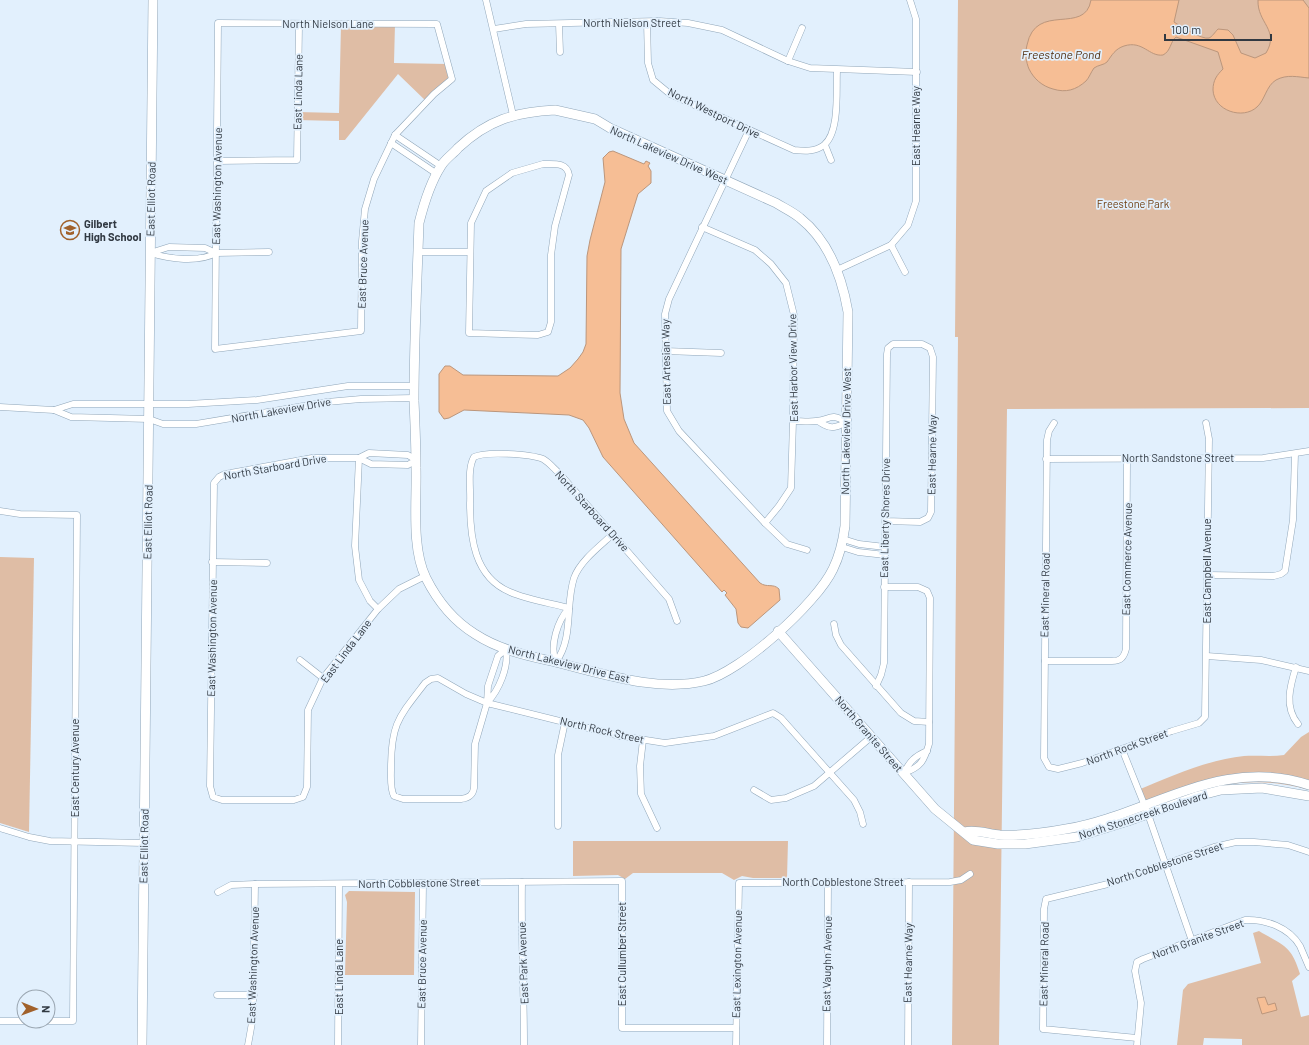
<svg xmlns="http://www.w3.org/2000/svg" width="1309" height="1045" font-family="Barlow,sans-serif">
	<style>
		.green { fill: #dfbda5 }
		.water { fill: #f6be95; stroke: #bb967c }
		.lines { fill: none; stroke-linecap: round; stroke-linejoin: round }
		.street-casing { stroke: #90a6b9; stroke-width: 7 }
		.secondary-casing { stroke: #90a6b9; stroke-width: 10 }
		.street { stroke: #fff; stroke-width: 6 }
		.secondary { stroke: #fff; stroke-width: 9 }
		.labels { text-anchor: middle; stroke-width: 3.5; stroke-linejoin: round; paint-order: stroke }
		.street-label { font-size: 11px; fill: #313942; stroke: #e2f0fd }
		.park-label { font-size: 11px; fill: #703d0e; stroke: #e2f0fd }
		.poi-label { font-size: 11px; font-weight: bold; fill: #313942; stroke: #e2f0fd; text-anchor: start }
		.water-label { font-size: 12px; font-style: italic; fill: #522e0f; stroke: #e2f0fd }
	</style>
	<rect width="100%" height="100%" fill="#e2f0fd"/>
	<g class="green">
		<polygon points="958,0 1309,0 1309,408 1007,409 999,1045 952,1045 958,337 955,337"/>
		<polygon points="395,24 394,63 448,64 452,79 427,102 398,74 345,140 339,140 339,121 297,120 297,112 339,113 341,25"/>
		<polygon points="0,557 34,558 29,832 0,823"/>
		<path d="M 1309,732 L 1309,790 C 1245,772 1205,788 1145,810 L 1138,790 C 1169,777 1210,759 1244,756 C 1257,755 1271,757 1284,755 L 1301,737 Z"/>
		<polygon points="573,841 788,841 787,878 753,878 742,876 734,880 722,873 633,873 625,879 618,875 573,876"/>
		<polygon points="349,891 415,892 414,975 345,975 347,902 345,895"/>
		<path d="M 1259,931 C 1284,946 1291,945 1300,974 L 1292,981 L 1301,1017 L 1309,1015 L 1309,1045 L 1242,1045 L 1242,1039 L 1204,1038 L 1203,1045 L 1177,1045 L 1183,990 L 1188,984 L 1261,963 L 1253,933 Z"/>
	</g>
	<g class="water">
		<path d="M 1091,0 L 1179,0 L 1174,22 C 1180,26 1202,40 1209,38 C 1212,37 1215,32 1218,29 L 1228,30 L 1233,35 L 1241,53 L 1255,58 L 1266,53 C 1280,30 1257,23 1258,0 L 1303,0 L 1309,8 L 1309,78 C 1298,77 1287,74 1276,80 C 1266,86 1265,100 1257,107 C 1243,120 1214,111 1213,90 C 1213,80 1217,75 1223,69 L 1218,52 L 1176,37 C 1170,42 1171,51 1163,55 C 1149,57 1143,40 1124,46 C 1115,49 1112,55 1107,62 C 1104,65 1098,65 1094,68 C 1091,72 1089,78 1086,81 C 1076,90 1066,93 1053,89 C 1042,86 1034,79 1029,69 C 1026,62 1025,53 1027,45 C 1036,1 1085,36 1091,0 Z"/>
		<path d="M 613,151 L 644,164 L 646,161 L 650,163 L 648,166 L 651,171 L 651,183 L 638,194 L 621,249 L 620,393 L 624,419 L 634,443 L 760,583 C 767,588 773,583 779,589 L 780,600 L 748,628 L 741,627 L 738,623 L 736,609 L 725,595 L 727,593 L 724,590 L 722,592 L 603,457 L 589,428 L 583,420 L 569,415 L 464,410 L 449,418 L 444,419 L 439,412 L 439,374 L 445,366 L 450,366 L 463,375 L 558,376 L 570,368 L 578,359 L 583,352 L 586,344 L 587,256 L 590,240 L 605,182 L 603,158 L 609,152 Z"/>
		<polygon points="1265,997 1268,1005 1275,1003 1277,1010 1262,1014 1257,998"/>
	</g>
	<g class="lines">
		<defs>
			<g id="street">
				<polyline points="486,0 513,115"/>
				<path d="M 647,22 L 648,63 L 653,80 L 670,94 L 794,150 C 804,151 815,152 824,145 C 840,132 836,90 837,71"/>
				<polygon points="218,23 437,24 452,79 434,94 395,135 374,179 365,209 362,241 361,331 215,349"/>
				<polyline points="559,24 560,52"/>
				<polyline points="494,29 526,24 659,21 688,23 722,30 788,61 810,68 917,72"/>
				<polyline points="788,61 802,28"/>
				<polyline points="749,130 669,299 665,314 667,411 679,431 765,523 787,544 807,550"/>
				<polyline points="395,135 441,166"/>
				<polyline points="391,143 437,174"/>
				<polyline points="825,145 831,160"/>
				<polyline points="217,161 297,160 299,25"/>
				<path d="M 543,164 C 554,164 567,162 569,175 L 555,226 L 551,255 L 551,322 L 548,332 L 538,335 L 469,333 L 471,223 L 486,191 L 512,173 Z"/>
				<polyline points="702,227 755,250 771,264 786,283 794,315 793,421 791,488 779,506 765,523"/>
				<polyline points="891,245 905,272"/>
				<polyline points="418,252 469,252"/>
				<polyline points="150,253 169,247 205,248 216,253 269,252"/>
				<path d="M 150,253 C 170,259 198,263 216,253"/>
				<polyline points="837,270 891,245 908,225 916,201 916,19 910,0"/>
				<polyline points="665,351 721,353"/>
				<polyline points="0,407 54,410 71,417 149,419 163,424 196,424 327,402 361,399 414,398"/>
				<polyline points="54,410 73,404 188,404 257,400 348,386 415,386"/>
				<path d="M 793,421 C 801,421 809,422 816,421 C 831,420 829,412 846,422 C 835,429 829,429 818,421"/>
				<polyline points="1054,423 1049,431 1047,440 1044,758 1049,767 1058,769 1082,763 1172,731 1199,723 1205,717 1209,439 1206,423"/>
				<polyline points="359,458 371,464 408,465 416,460 408,455 369,453 359,458 312,458 225,474 219,477 214,483 210,786 213,797 222,800 294,800 303,797 307,787 308,710 323,678 378,609 399,589 425,576"/>
				<polyline points="359,458 355,546 359,580 370,601 378,609"/>
				<polyline points="1046,459 1263,458 1309,451"/>
				<polyline points="0,511 20,514 77,515 73,1021 48,1021"/>
				<polyline points="843,539 859,544 885,547"/>
				<polyline points="842,547 858,552 885,555"/>
				<polyline points="212,562 267,563"/>
				<polyline points="1208,575 1274,576 1281,574 1285,571 1293,520 1295,454"/>
				<path d="M 884,587 L 918,587 L 927,591 L 930,598 L 929,744 C 924,761 921,767 904,773"/>
				<path d="M 569,608 C 550,603 528,600 510,592 C 474,577 470,537 470,503 C 471,490 467,469 474,457 C 485,451 531,454 543,459 C 549,462 555,470 560,474 L 669,599 L 677,621"/>
				<polyline points="834,624 836,635 841,645 901,713 914,721 929,722"/>
				<polyline points="1207,656 1261,660 1309,671"/>
				<polyline points="300,660 323,678"/>
				<path d="M 1045,661 L 1112,661 C 1121,661 1124,657 1126,649 L 1127,459"/>
				<path d="M 556,662 C 574,637 565,605 574,578 C 580,561 600,546 613,534"/>
				<path d="M 556,662 C 549,646 558,620 569,608"/>
				<path d="M 1296,667 C 1290,686 1284,707 1298,724"/>
				<polyline points="876,686 881,675 884,663 887,354 888,348 893,344 922,344 930,348 933,357 931,512 928,518 920,522 885,521"/>
				<path d="M 487,703 C 499,690 509,667 506,649 L 498,656 L 488,686 L 487,703 L 475,744 L 474,788 C 473,795 469,798 461,799 L 403,799 L 394,796 C 390,789 391,778 391,769 C 391,724 398,718 425,683 L 431,679 L 438,678 L 466,694 L 487,703 L 620,736 L 665,743 L 714,736 L 773,713 L 781,718 L 854,800 L 860,812 L 863,824"/>
				<polyline points="643,740 640,766 641,794 657,828"/>
				<polyline points="1122,749 1148,814 1192,941"/>
				<path d="M 904,773 C 909,762 915,756 927,751"/>
				<polyline points="754,790 771,800 786,798 814,786 871,737"/>
				<polyline points="558,826 558,755 565,722"/>
				<polyline points="0,828 29,837 50,841 144,843"/>
				<path d="M 522,882 C 521,936 524,990 524,1045"/>
				<polyline points="218,892 231,885 255,884 622,881 622,1028 736,1028"/>
				<polyline points="217,995 254,995"/>
				<polyline points="0,1021 24,1021"/>
				<polyline points="1137,1038 1043,1029 1044,909 1046,899 1108,884 1214,847 1236,842 1254,842 1288,845 1309,852"/>
				<polyline points="248,1045 253,1017 255,884"/>
				<polyline points="338,1045 339,884"/>
				<polyline points="421,1045 423,883"/>
				<polyline points="736,1045 739,883 950,882 961,880 970,874"/>
				<polyline points="827,1045 828,882"/>
				<polyline points="908,1045 909,882"/>
				<path d="M 1137,1045 L 1141,1003 L 1135,971 L 1137,962 L 1143,959 L 1245,920 C 1265,919 1289,927 1300,946 C 1303,953 1306,960 1309,967"/>
			</g>
			<g id="secondary">
				<path d="M 555,110 L 595,119 L 610,128 L 776,203 C 784,208 793,212 800,218 C 829,241 842,277 848,312 L 845,526 C 843,541 840,555 833,569 C 817,603 741,672 704,681 C 657,692 604,674 559,663 C 530,656 501,651 475,634 C 454,621 437,600 426,578 C 411,548 417,501 416,468 C 416,446 415,423 414,401 C 414,342 417,282 419,223 C 424,203 430,183 441,166 C 445,159 453,154 458,148 C 488,120 515,112 555,110 Z"/>
				<polyline points="778,631 935,809 973,840 998,844 1025,844 1077,837 1128,821 1198,796 1221,790 1262,788 1309,796"/>
				<path d="M 964,832 C 976,829 988,834 1000,835 C 1022,836 1045,833 1066,829 C 1149,815 1221,755 1309,785"/>
				<polyline points="142,1045 153,0"/>
			</g>
		</defs>
		<use href="#street" class="street-casing"/>
		<use href="#secondary" class="secondary-casing"/>
		<use href="#street" class="street"/>
		<use href="#secondary" class="secondary"/>
	</g>
	<defs>
		<symbol id="school-ring" viewBox="-11 -11 22 22"><circle r="9.5" fill="#e2f0fd" stroke="#a1612b" stroke-width="1.5"/><path d="M0-5L7-2L0 1L-7-2ZM-4 1L0 2.5L4 1V4Q0 6-4 4Z" fill="#a1612b"/></symbol>
	</defs>
	<g fill-rule="evenodd">
		<use href="#school-ring" x="59" y="219" width="22" height="22"/>
	</g>
	<g class="labels">
		<g class="street-label">
			<text x="632" y="27">North Nielson Street</text>
			<text x="328" y="28">North Nielson Lane</text>
			<text transform="translate(298 92) rotate(-89)" y="4">East Linda Lane</text>
			<text transform="translate(714 113) rotate(26)" y="4">North Westport Drive</text>
			<text transform="translate(916 126) rotate(-90)" y="4">East Hearne Way</text>
			<text transform="translate(669 155) rotate(24)" y="4">North Lakeview Drive West</text>
			<text transform="translate(217 186) rotate(-89)" y="4">East Washington Avenue</text>
			<text transform="translate(151 199) rotate(-89)" y="4">East Elliot Road</text>
			<text transform="translate(363 264) rotate(-88)" y="4">East Bruce Avenue</text>
			<text transform="translate(666 362) rotate(-91)" y="4">East Artesian Way</text>
			<text transform="translate(793 368) rotate(-91)" y="4">East Harbor View Drive</text>
			<text transform="translate(281 410) rotate(-10)" y="4">North Lakeview Drive</text>
			<text transform="translate(846 431) rotate(-89)" y="4">North Lakeview Drive West</text>
			<text transform="translate(932 455) rotate(-89)" y="4">East Hearne Way</text>
			<text x="1178" y="462">North Sandstone Street</text>
			<text transform="translate(275 467) rotate(-10)" y="4">North Starboard Drive</text>
			<text transform="translate(592 511) rotate(48)" y="4">North Starboard Drive</text>
			<text transform="translate(885 518) rotate(-89)" y="4">East Liberty Shores Drive</text>
			<text transform="translate(148 522) rotate(-89)" y="4">East Elliot Road</text>
			<text transform="translate(1127 559) rotate(-89)" y="4">East Commerce Avenue</text>
			<text transform="translate(1207 571) rotate(-90)" y="4">East Campbell Avenue</text>
			<text transform="translate(1045 595) rotate(-89)" y="4">East Mineral Road</text>
			<text transform="translate(212 638) rotate(-89)" y="4">East Washington Avenue</text>
			<text transform="translate(346 651) rotate(-53)" y="4">East Linda Lane</text>
			<text transform="translate(569 664) rotate(14)" y="4">North Lakeview Drive East</text>
			<text transform="translate(602 730) rotate(13)" y="4">North Rock Street</text>
			<text transform="translate(869 734) rotate(49)" y="4">North Granite Street</text>
			<text transform="translate(1127 747) rotate(-20)" y="4">North Rock Street</text>
			<text transform="translate(75 768) rotate(-90)" y="4">East Century Avenue</text>
			<text transform="translate(1143 815) rotate(-18)" y="4">North Stonecreek Boulevard</text>
			<text transform="translate(144 846) rotate(-89)" y="4">East Elliot Road</text>
			<text transform="translate(1165 864) rotate(-18)" y="4">North Cobblestone Street</text>
			<text x="843" y="886">North Cobblestone Street</text>
			<text transform="translate(419 883) rotate(-1)" y="4">North Cobblestone Street</text>
			<text transform="translate(1198 939) rotate(-20)" y="4">North Granite Street</text>
			<text transform="translate(622 954) rotate(-90)" y="4">East Cullumber Street</text>
			<text transform="translate(523 963) rotate(-92)" y="4">East Park Avenue</text>
			<text transform="translate(908 963) rotate(-89)" y="4">East Hearne Way</text>
			<text transform="translate(422 964) rotate(-89)" y="4">East Bruce Avenue</text>
			<text transform="translate(737 964) rotate(-89)" y="4">East Lexington Avenue</text>
			<text transform="translate(827 964) rotate(-89)" y="4">East Vaughn Avenue</text>
			<text transform="translate(1044 964) rotate(-89)" y="4">East Mineral Road</text>
			<text transform="translate(253 965) rotate(-88)" y="4">East Washington Avenue</text>
			<text transform="translate(339 977) rotate(-90)" y="4">East Linda Lane</text>
		</g>
		<g class="park-label">
			<text x="1133" y="208">Freestone Park</text>
		</g>
		<g class="poi-label">
			<text x="84" y="228">Gilbert<tspan x="84" dy="13">High School</tspan></text>
		</g>
		<g class="water-label">
			<text x="1061" y="59">Freestone Pond</text>
		</g>
	</g>
	<g transform="translate(36 1009) rotate(91)"><circle r="19" fill="#e2f0fd" stroke="#9ba7b2"/>
	<path d="M0-3L7 15L0 10L-7 15Z" fill="#a1612b"/>
	<text y="-6" font-size="11" font-weight="bold" text-anchor="middle" fill="#313942">N</text>
	</g>
	<path d="M1165 34v6h106v-6" fill="none" stroke="#313942" stroke-width="2"/>
	<text x="1171" y="34" font-size="12" fill="#313942" stroke="#e2f0fd" stroke-width="3" paint-order="stroke">100 m</text>
</svg>
